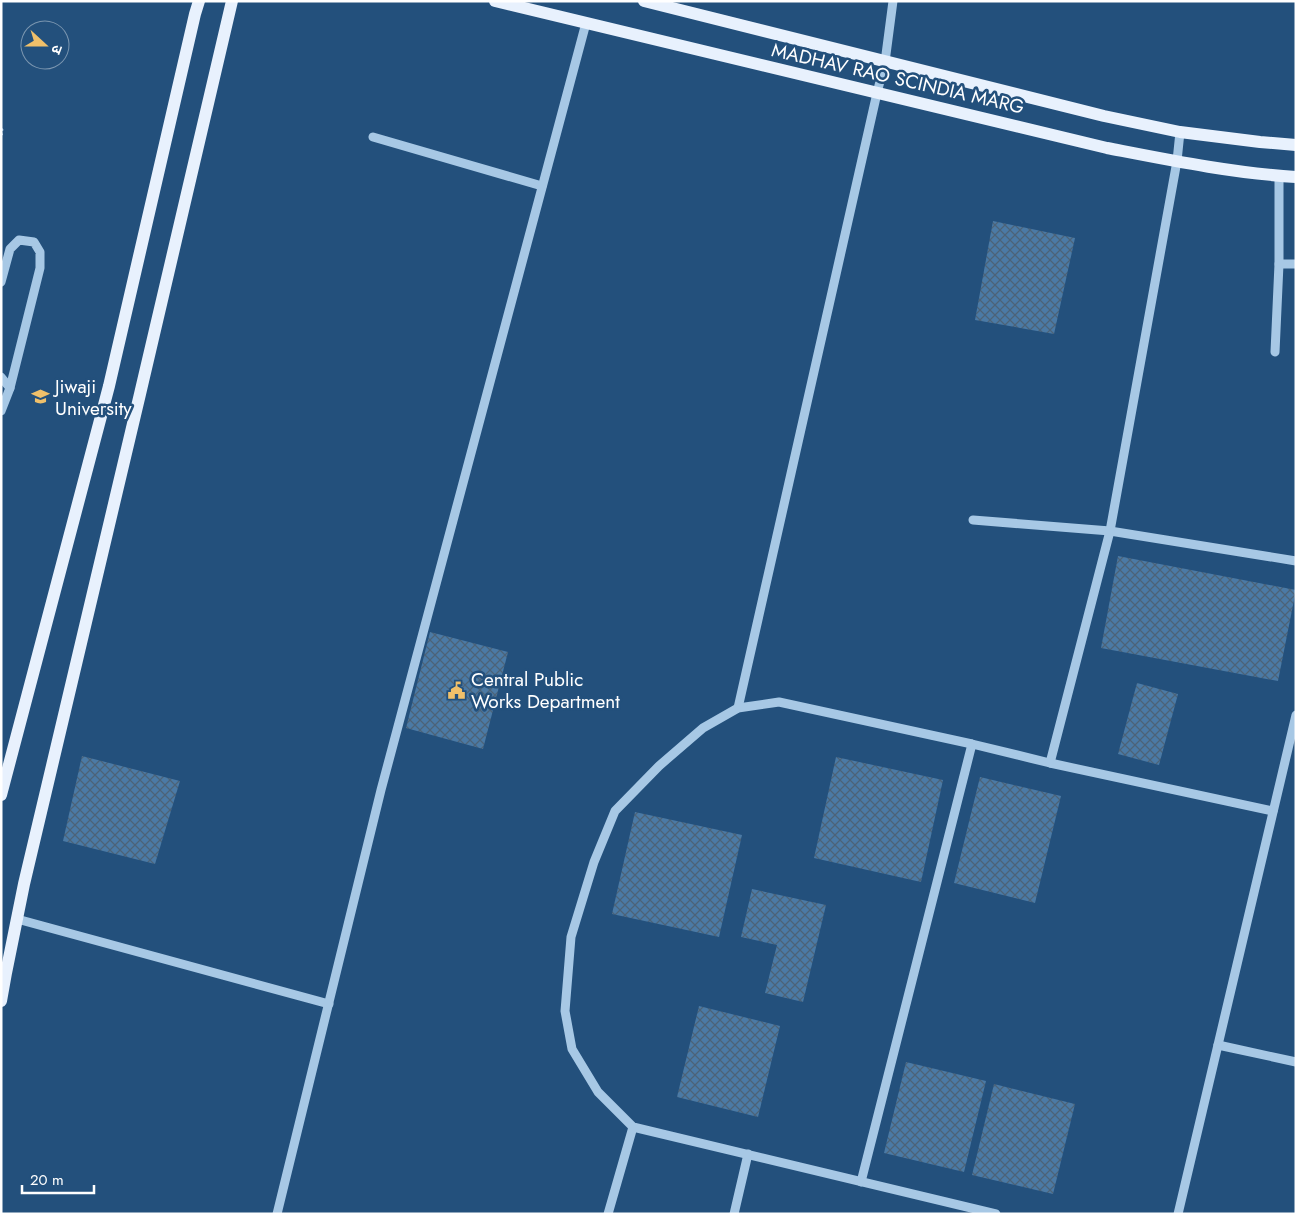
<svg xmlns="http://www.w3.org/2000/svg" width="1297" height="1215" font-family="Jost,'Noto Sans Devanagari',sans-serif">
	<style>
		.building { fill: url(#building-cross-hatch) }
		.lines { fill: none; stroke-linecap: round; stroke-linejoin: round }
		.path { stroke: #a7c8e5; stroke-width: 3; stroke-dasharray: 2.5 4; stroke-linecap: butt }
		.minor { stroke: #a7c8e5; stroke-width: 9 }
		.major { stroke: #e8f1fd; stroke-width: 12 }
		.labels { text-anchor: middle; stroke-width: 5; stroke-linejoin: round; paint-order: stroke }
		.street-label { font-size: 19px; fill: #fff; stroke: #23507c }
		.poi-label { font-size: 19px; fill: #fff; stroke: #23507c; text-anchor: start }
	</style>
	<defs>
		<pattern id="building-cross-hatch" width="8" height="8" patternUnits="userSpaceOnUse" patternTransform="scale(1.25)"><rect width="8" height="8" fill="#4b7aa5"/><path d="M0 0l8 8M0 8l8-8" fill="none" stroke="#4c6378"/></pattern>
	</defs>
	<rect width="100%" height="100%" fill="#23507c"/>
	<g class="building">
		<polygon points="993,221 1075,238 1054,334 975,320"/>
		<polygon points="1118,556 1296,590 1278,681 1101,648"/>
		<polygon points="430,632 508,652 483,749 406,728"/>
		<polygon points="1137,683 1178,694 1159,765 1118,754"/>
		<polygon points="82,756 180,781 155,864 63,841"/>
		<polygon points="836,757 943,780 921,882 814,858"/>
		<polygon points="980,777 1061,796 1035,903 954,883"/>
		<polygon points="635,812 742,835 719,937 612,914"/>
		<polygon points="752,889 826,905 803,1002 765,993 777,945 741,937"/>
		<polygon points="699,1006 780,1026 758,1117 677,1097"/>
		<polygon points="906,1062 986,1081 964,1172 884,1153"/>
		<polygon points="994,1084 1075,1104 1053,1194 972,1175"/>
	</g>
	<g class="lines">
		<polyline class="path" points="1,129 4,133 1,134"/>
		<g class="minor">
			<polyline points="373,137 542,186"/>
			<polyline points="1279,264 1296,264"/>
			<polyline points="1,282 10,249 19,240 34,242 40,252 40,268 10,388 1,411"/>
			<polyline points="1275,352 1279,264 1279,176"/>
			<polyline points="1,377 10,388"/>
			<polyline points="973,520 1110,531 1296,561"/>
			<polyline points="738,708 877,93 885,62 893,1"/>
			<polyline points="1050,763 1110,531 1177,161 1180,132"/>
			<polyline points="17,919 329,1004"/>
			<polyline points="1218,1045 1296,1062"/>
			<polyline points="861,1182 972,744"/>
			<polyline points="277,1214 381,790 586,23"/>
			<polyline points="608,1214 633,1127"/>
			<polyline points="734,1214 748,1154"/>
			<polyline points="996,1214 633,1127 598,1092 572,1049 565,1011 571,937 594,862 615,811 659,766 703,728 738,708 779,702 972,744 1050,763 1273,811"/>
			<polyline points="1178,1214 1296,715"/>
		</g>
		<g class="major">
			<path d="M 495,1 L 1107,148 C 1169,160 1232,173 1296,177"/>
			<polyline points="644,1 1104,116 1180,132 1260,142 1296,145"/>
			<polyline points="1,795 109,386 195,14 199,1"/>
			<polyline points="1,1001 6,973 24,884 140,394 232,1"/>
		</g>
	</g>
	<defs>
		<symbol id="university-bare" viewBox="-9 -9 18 18"><path d="M0-5L7-2L0 1L-7-2ZM-4 1L0 2.5L4 1V4Q0 6-4 4Z" fill="#f0c06a" stroke="#23507c" stroke-width="2.5" paint-order="stroke"/></symbol>
		<symbol id="civic-bare" viewBox="-9 -9 18 18"><path d="M-.6-6.5H3V-4.5H.6V-3L4-1V1h2V6H-6V1h2V-1L-.6-3ZM-1.2 2.5V6h2.4V2.5Z" fill="#f0c06a" stroke="#23507c" stroke-width="2.5" paint-order="stroke"/></symbol>
	</defs>
	<g fill-rule="evenodd">
		<use href="#university-bare" x="28" y="384" width="25" height="25"/>
		<use href="#civic-bare" x="444" y="678" width="25" height="25"/>
	</g>
	<g class="labels">
		<g class="street-label">
			<text transform="translate(898 78) rotate(13)" y="7">MADHAV RAO SCINDIA MARG</text>
		</g>
		<g class="poi-label">
			<text x="55" y="393">Jiwaji<tspan x="55" dy="22">University</tspan></text>
			<text x="471" y="686">Central Public<tspan x="471" dy="22">Works Department</tspan></text>
		</g>
	</g>
	<rect width="1297" height="1215" fill="none" stroke="#ffffff" stroke-width="5"/>
	<g transform="translate(45 45) rotate(111)"><circle r="24" fill="#23507c" stroke="#7b96b0"/>
	<path d="M0-4L9 19L0 12L-9 19Z" fill="#f0c06a"/>
	<text y="-8" font-size="14" font-weight="bold" text-anchor="middle" fill="#ffffff">उ</text>
	</g>
	<path d="M22 1185v8h72v-8" fill="none" stroke="#ffffff" stroke-width="2.5"/>
	<text x="30" y="1185" font-size="15" fill="#ffffff" stroke="#23507c" stroke-width="4" paint-order="stroke">20 m</text>
</svg>
